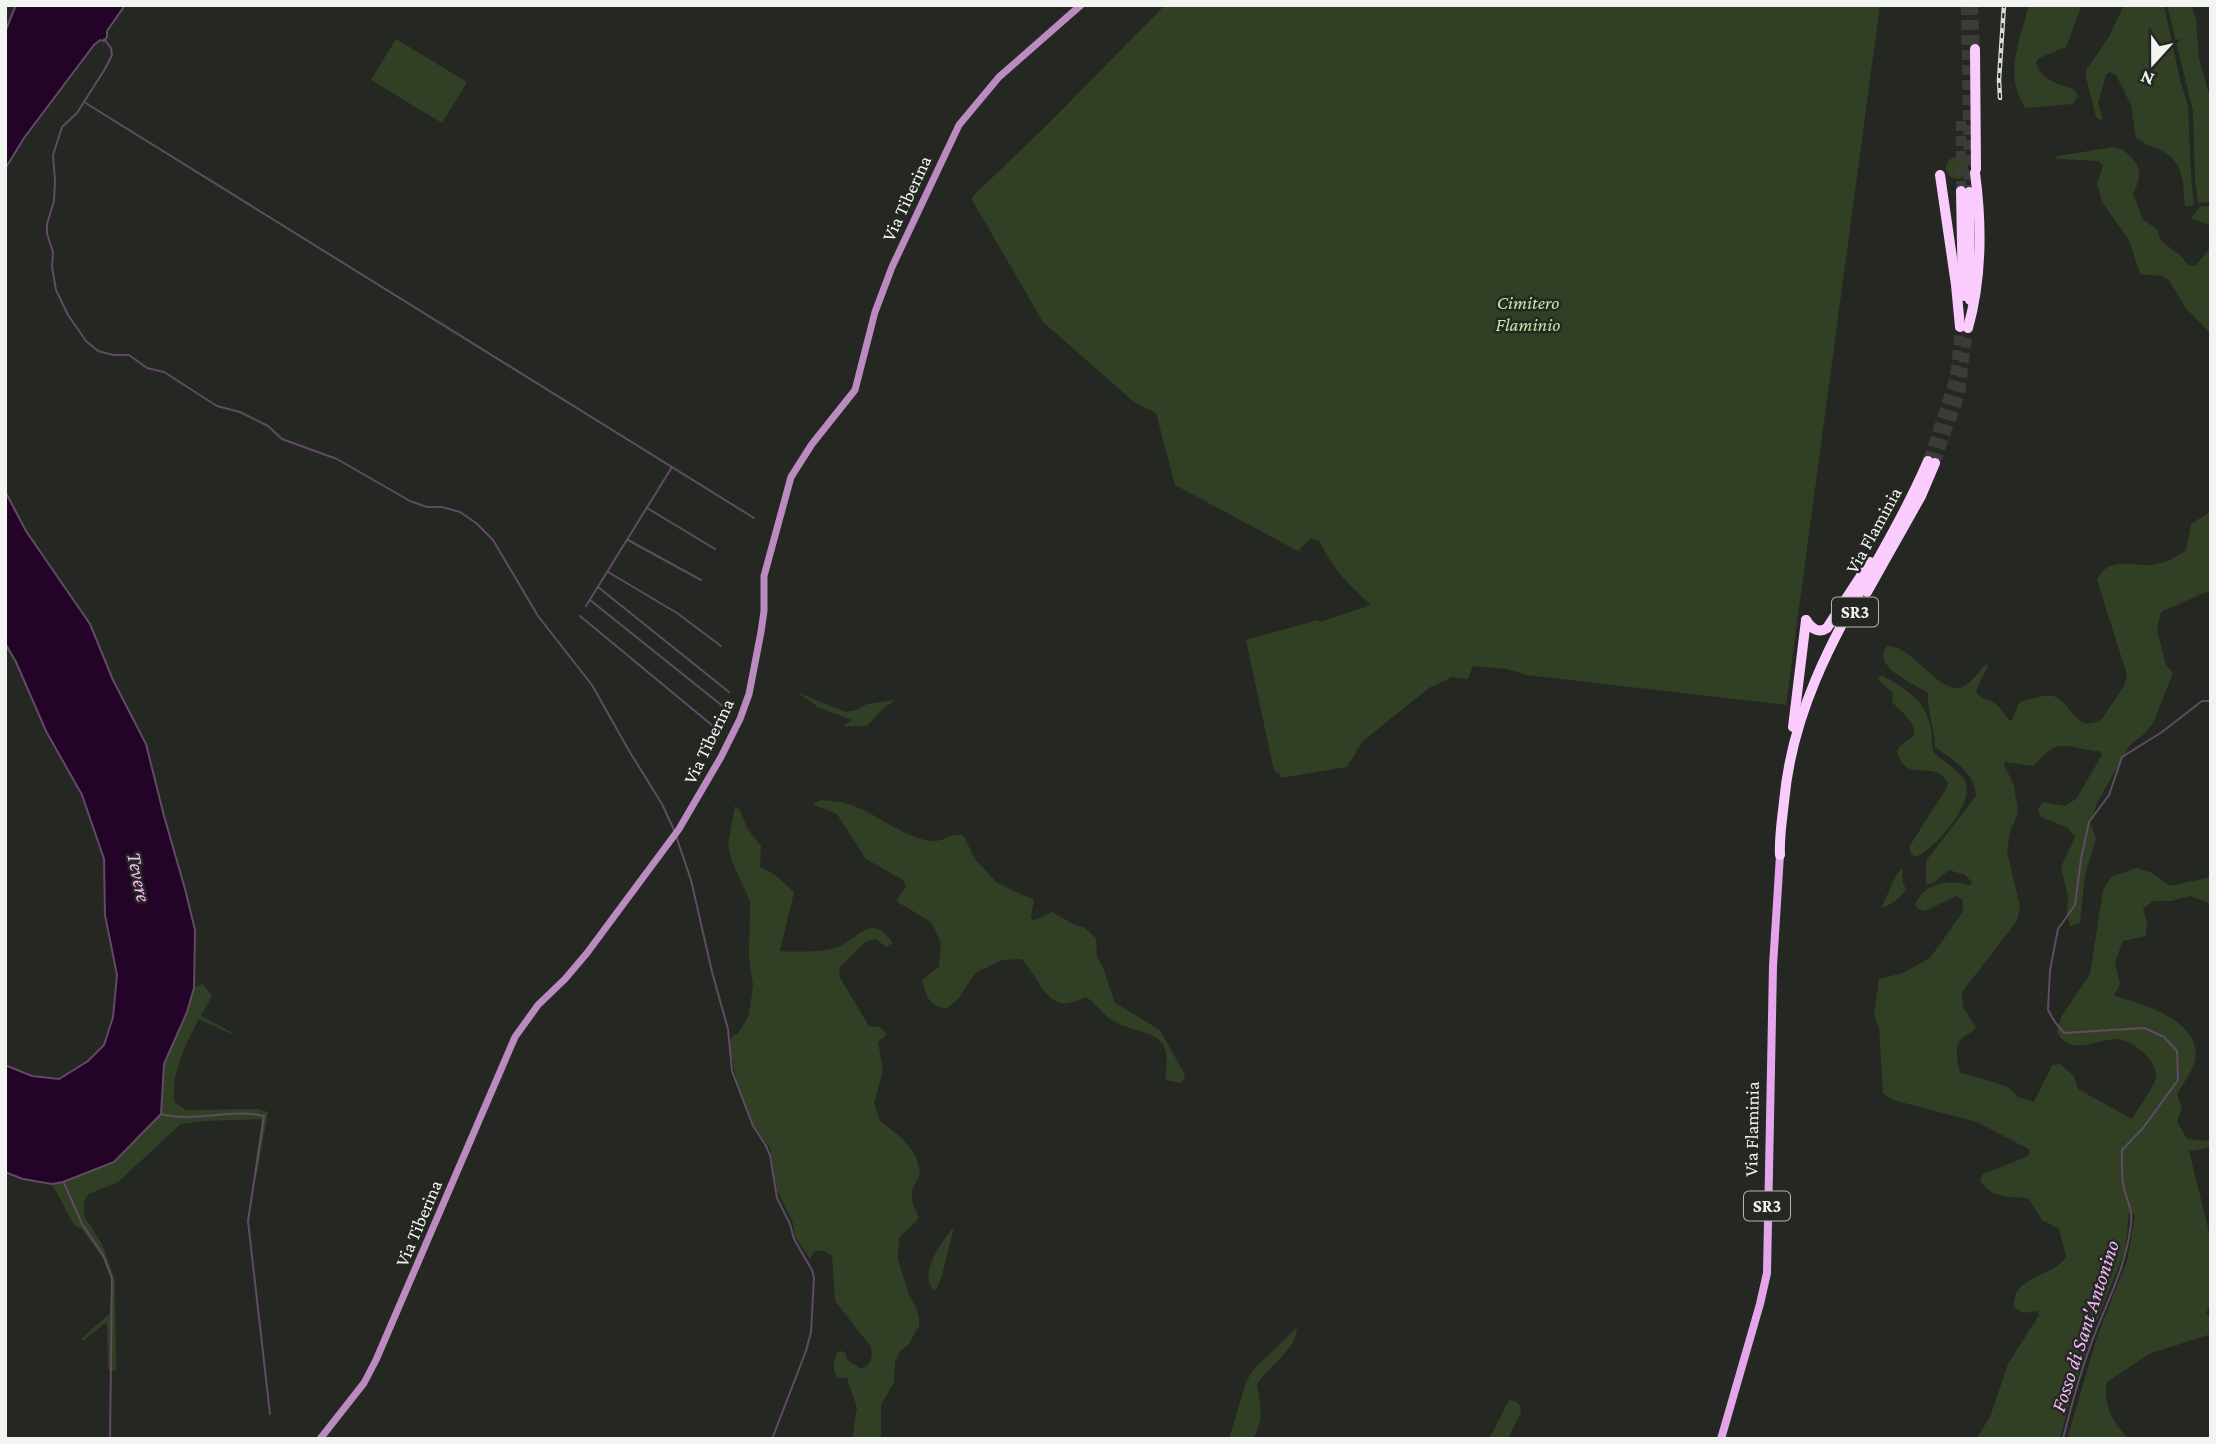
<svg xmlns="http://www.w3.org/2000/svg" width="2216" height="1444" font-family="'Crimson Pro',serif">
	<style>
		.green { fill: #314024 }
		.water { fill: #230327; stroke: #614b64; stroke-width: 2 }
		.lines { fill: none; stroke-linecap: round; stroke-linejoin: round }
		.stream { stroke: #614b64; stroke-width: 2 }
		.highway-tunnel { stroke: #393c37; stroke-width: 10; stroke-dasharray: 10 5; stroke-linecap: butt }
		.secondary { stroke: #bb8ac0; stroke-width: 7 }
		.primary { stroke: #e5a5eb; stroke-width: 8 }
		.highway { stroke: #faccfe; stroke-width: 10 }
		.rail-casing { stroke: #d9dbd8; stroke-width: 4.5 }
		.rail { stroke: #242722; stroke-width: 2; stroke-dasharray: 5; stroke-linecap: butt }
		.labels { text-anchor: middle; stroke-width: 5; stroke-linejoin: round; paint-order: stroke }
		.shield { fill: #242722; stroke: #b4b6b3; stroke-width: 2 }
		.shield-label { font-size: 18px; font-weight: bold; fill: #f2f4f1 }
		.street-label { font-size: 19px; fill: #f2f4f1; stroke: #242722 }
		.park-label { font-size: 19px; font-style: italic; fill: #c0ea9f; stroke: #242722 }
		.water-label { font-size: 21px; font-style: italic; fill: #f5b9fa; stroke: #242722 }
	</style>
	<rect width="100%" height="100%" fill="#242722"/>
	<g class="green">
		<path d="M 1165,5 L 1880,5 L 1786,705 L 1526,675 L 1507,669 L 1473,666 L 1468,679 L 1452,677 L 1429,688 L 1363,741 L 1347,767 L 1281,778 L 1280,774 L 1274,771 L 1246,640 L 1318,620 L 1320,622 L 1371,605 C 1346,582 1334,571 1319,540 L 1310,539 L 1298,551 L 1175,485 L 1156,413 L 1134,402 L 1043,322 L 971,198 L 1050,122 Z"/>
		<path d="M 2029,5 L 2082,5 L 2066,47 L 2039,58 L 2036,62 C 2040,80 2058,84 2074,89 L 2078,96 L 2073,104 L 2025,108 C 2022,102 2018,95 2016,88 C 2010,60 2022,32 2029,5 Z"/>
		<path d="M 2124,5 L 2164,5 L 2180,80 L 2188,106 L 2191,176 L 2194,204 L 2192,206 L 2185,206 C 2183,189 2185,170 2171,157 C 2162,149 2146,146 2136,138 L 2131,105 L 2116,75 L 2110,72 L 2106,75 L 2098,103 L 2103,119 L 2100,120 L 2096,117 L 2086,77 L 2086,70 L 2109,37 Z"/>
		<polygon points="2167,5 2191,5 2196,19 2199,59 2211,101 2211,202 2198,203 2195,181 2193,111"/>
		<polygon points="396,39 467,82 442,123 371,80"/>
		<path d="M 2114,147 C 2126,149 2142,164 2139,177 C 2139,182 2135,189 2133,194 L 2143,220 L 2157,229 L 2161,241 L 2181,256 L 2188,265 L 2195,266 L 2211,247 L 2211,334 L 2185,307 L 2169,280 L 2161,276 L 2140,274 L 2129,240 L 2102,202 L 2097,183 L 2103,166 L 2099,161 L 2055,159 L 2057,156 Z"/>
		<circle cx="1957" cy="168" r="11"/>
		<polygon points="2200,206 2211,206 2211,226 2191,218"/>
		<path d="M 2211,511 L 2211,590 L 2161,612 L 2157,630 L 2166,665 L 2173,673 L 2153,723 L 2144,734 L 2130,745 L 2098,801 L 2090,823 L 2096,838 L 2085,875 L 2080,923 L 2070,926 L 2067,915 L 2068,896 L 2061,867 L 2075,837 L 2068,828 L 2041,817 L 2038,810 L 2043,802 L 2065,806 L 2076,799 L 2102,755 L 2099,751 C 2084,751 2068,743 2055,747 C 2047,750 2040,760 2033,766 L 2005,762 L 2004,765 L 2014,785 L 2018,812 L 2010,832 L 2007,852 L 2020,906 L 2017,921 L 1962,992 L 1963,1007 L 1976,1027 C 1972,1034 1967,1033 1962,1038 C 1953,1046 1958,1063 1960,1073 L 1984,1079 L 2008,1087 L 2018,1097 L 2034,1102 L 2052,1065 L 2060,1064 L 2074,1076 L 2078,1089 L 2132,1119 C 2139,1107 2149,1094 2155,1081 C 2162,1063 2132,1039 2115,1039 C 2094,1040 2070,1057 2057,1032 L 2061,1017 L 2090,974 L 2103,890 L 2111,877 L 2136,868 L 2152,873 L 2170,886 L 2211,877 L 2211,904 L 2190,896 L 2171,901 L 2153,901 L 2143,909 L 2147,923 L 2146,936 L 2123,941 L 2115,962 L 2120,984 L 2114,996 C 2142,1003 2203,1021 2195,1061 C 2192,1072 2183,1084 2177,1094 L 2182,1108 L 2177,1122 L 2187,1139 L 2211,1141 L 2208,1148 L 2189,1151 L 2211,1240 L 2211,1303 L 2206,1313 L 2211,1318 L 2211,1334 L 2149,1354 L 2107,1382 C 2102,1402 2113,1427 2131,1439 L 2067,1439 L 2098,1334 L 2127,1261 L 2135,1215 L 2129,1212 L 2125,1251 L 2095,1326 L 2070,1400 L 2060,1439 L 1976,1439 L 1990,1417 L 2008,1364 L 2039,1315 L 2037,1311 L 2023,1313 L 2014,1307 C 2013,1274 2052,1279 2066,1257 L 2059,1229 L 2042,1220 L 2028,1198 C 2011,1197 1987,1198 1980,1179 L 1983,1174 L 2028,1156 L 2030,1150 L 1977,1122 L 1893,1100 L 1883,1093 L 1879,1027 L 1874,1015 L 1879,979 L 1903,973 L 1930,958 L 1962,913 L 1963,904 L 1962,899 L 1956,896 L 1925,911 L 1918,909 L 1915,905 C 1923,884 1950,878 1969,886 L 1972,882 L 1965,875 L 1949,870 L 1933,883 L 1926,885 L 1926,861 L 1976,796 C 1975,772 1953,760 1935,747 C 1935,728 1927,712 1928,693 C 1914,684 1870,666 1887,646 C 1915,646 1937,695 1963,687 C 1972,683 1979,670 1987,664 L 1988,666 L 1976,691 C 1982,702 1989,698 1997,705 C 2001,708 2005,716 2009,720 L 2012,720 L 2019,703 L 2022,701 C 2033,699 2046,693 2056,697 C 2072,703 2075,735 2102,719 L 2124,686 L 2127,675 L 2097,580 C 2108,555 2132,567 2151,565 C 2163,564 2176,558 2186,550 L 2191,524 Z"/>
		<path d="M 1882,675 C 1907,691 1924,696 1931,729 C 1932,735 1931,743 1933,750 C 1935,757 1957,768 1964,779 C 1978,801 1936,847 1917,857 L 1911,854 L 1909,847 L 1946,789 L 1948,783 C 1933,757 1907,786 1897,752 L 1900,746 L 1914,736 C 1916,721 1901,712 1892,702 L 1893,693 L 1879,681 L 1878,677 Z"/>
		<polygon points="797,692 845,712 856,710 867,704 895,700 884,708 867,726 843,726 852,720 818,707"/>
		<path d="M 821,800 C 829,801 839,801 848,804 C 876,812 902,838 932,841 C 944,842 950,833 963,835 L 975,859 L 997,883 L 1034,900 L 1031,917 L 1033,921 L 1052,912 L 1075,925 L 1085,928 L 1096,938 L 1097,957 L 1104,970 L 1115,1003 L 1160,1030 L 1185,1075 L 1182,1083 L 1165,1080 C 1173,1027 1150,1039 1115,1022 C 1103,1016 1097,1004 1086,997 C 1080,999 1075,1002 1069,1003 C 1045,1008 1036,971 1021,959 L 1002,960 L 975,973 L 959,998 L 946,1009 C 928,1004 927,998 922,980 L 939,967 L 941,943 L 931,922 L 896,901 L 906,887 L 903,880 L 866,859 L 837,814 L 812,804 Z"/>
		<path d="M 735,806 L 740,810 L 747,828 L 761,846 L 760,867 L 775,875 L 794,892 L 780,951 C 796,952 815,952 831,949 C 856,945 869,908 893,943 L 886,947 L 876,939 L 865,942 L 840,967 L 839,976 L 869,1026 L 880,1027 L 887,1034 L 878,1042 L 883,1071 L 874,1103 L 880,1121 L 902,1138 L 916,1156 L 920,1174 L 912,1190 L 912,1202 L 919,1218 L 899,1238 L 898,1259 L 909,1295 L 917,1310 L 919,1318 L 919,1326 L 908,1345 L 900,1351 L 895,1362 L 894,1382 L 881,1405 L 881,1439 L 852,1439 L 857,1408 L 847,1378 L 837,1378 C 832,1368 834,1362 837,1352 L 842,1351 L 846,1354 L 847,1360 L 861,1369 C 871,1365 873,1357 871,1347 L 835,1301 L 832,1256 L 822,1250 L 814,1252 L 810,1259 L 795,1237 L 793,1223 L 777,1190 L 770,1148 L 755,1128 L 737,1084 L 729,1042 L 734,1034 L 738,1034 L 749,1015 L 753,985 L 749,957 L 750,901 L 731,859 L 728,845 Z"/>
		<path d="M 1902,868 L 1903,883 L 1906,889 C 1901,898 1891,905 1881,908 L 1896,876 Z"/>
		<path d="M 203,984 L 212,996 L 201,1016 L 231,1032 L 231,1034 L 199,1019 C 187,1041 169,1078 175,1103 L 186,1110 L 258,1109 L 268,1112 L 257,1174 L 254,1174 L 262,1122 L 260,1119 L 207,1121 L 181,1124 L 118,1182 L 89,1194 L 84,1201 L 84,1216 L 102,1244 L 115,1280 L 116,1368 L 115,1371 L 108,1370 L 107,1324 L 105,1323 L 83,1341 L 81,1339 L 109,1314 L 112,1285 L 110,1275 L 103,1258 L 82,1229 L 74,1225 L 52,1184 L 63,1182 L 161,1114 L 164,1064 L 187,1012 L 194,988 Z"/>
		<path d="M 954,1227 L 941,1279 L 935,1291 C 916,1276 942,1241 954,1227 Z"/>
		<path d="M 1297,1327 C 1296,1352 1268,1365 1257,1385 C 1261,1406 1264,1420 1253,1439 L 1229,1439 L 1246,1382 L 1253,1370 Z"/>
		<polygon points="1509,1400 1515,1401 1520,1405 1521,1412 1508,1439 1489,1439"/>
	</g>
	<g class="water">
		<polygon points="16,5 125,5 107,31 107,37 104,41 100,40 94,45 24,138 5,169 5,32"/>
		<polygon points="5,491 26,531 90,624 113,680 146,744 164,816 185,889 195,930 194,988 187,1012 164,1064 161,1114 114,1162 63,1182 52,1184 23,1179 5,1172 5,1065 32,1076 59,1079 88,1061 104,1045 113,1017 117,975 105,915 104,859 82,795 46,731 16,662 5,643"/>
	</g>
	<g class="lines">
		<g class="stream">
			<polyline points="104,39 111,48 112,55 105,69 77,113 62,127 53,155 55,181 54,201 47,224 47,234 53,252 52,267 56,290 68,315 86,341 98,351 113,355 129,355 147,368 164,372 217,406 240,412 268,426 282,439 337,459 410,501 427,507 442,507 460,512 476,523 493,540 538,616 592,685 628,749 662,804 674,830"/>
			<polyline points="84,102 754,518"/>
			<polyline points="647,508 715,549"/>
			<polyline points="628,540 701,580"/>
			<polyline points="608,572 677,613 721,646"/>
			<polyline points="598,587 729,692"/>
			<polyline points="590,600 725,708"/>
			<polyline points="586,606 672,467"/>
			<polyline points="580,616 713,726"/>
			<polyline points="676,836 691,880 712,972 728,1029 732,1071 753,1126 765,1144 770,1155 777,1198 790,1224 794,1239 812,1270 814,1278 811,1332 806,1351 772,1439"/>
			<path d="M 161,1114 C 194,1123 231,1108 264,1116 L 248,1221 L 270,1414"/>
			<polyline points="64,1183 82,1224 103,1255 112,1278 110,1439"/>
			<path d="M 2063,1439 C 2072,1402 2082,1366 2096,1331 C 2111,1293 2126,1265 2131,1224 C 2133,1210 2127,1201 2124,1188 C 2121,1175 2122,1163 2122,1150 L 2143,1128 L 2178,1080 L 2177,1051 L 2164,1037 L 2144,1028 L 2064,1033 L 2055,1022 L 2048,1010 L 2050,970 L 2058,929 L 2075,905 L 2081,859 L 2089,822 L 2109,795 L 2122,757 L 2162,732 L 2202,701 L 2211,701"/>
		</g>
		<g class="highway-tunnel">
			<polyline points="1966,5 1969,192"/>
			<polyline points="1973,5 1975,49"/>
			<polyline points="1961,121 1961,191"/>
			<polyline points="1928,461 1953,384 1956,368 1960,327"/>
			<polyline points="1935,463 1960,394 1968,328"/>
		</g>
		<polyline class="secondary" points="320,1439 364,1383 376,1360 515,1037 538,1005 565,979 587,953 679,829 721,757 740,719 749,694 761,632 764,611 764,576 791,477 812,444 855,390 875,312 892,267 959,125 999,77 1081,5"/>
		<polyline class="primary" points="1721,1439 1760,1304 1767,1273 1773,966 1780,855"/>
		<g class="highway">
			<polyline points="1975,49 1976,169"/>
			<polyline points="1940,175 1956,285 1960,327"/>
			<polyline points="1961,191 1963,296"/>
			<polyline points="1969,192 1970,300"/>
			<path d="M 1968,328 C 1982,278 1982,225 1975,173"/>
			<polyline points="1867,592 1921,496 1935,463"/>
			<path d="M 1806,620 C 1811,628 1818,634 1827,628 L 1870,562"/>
			<polyline points="1793,727 1806,620"/>
			<path d="M 1780,855 C 1779,838 1782,820 1784,802 C 1796,668 1877,579 1928,461"/>
		</g>
		<defs>
			<polyline id="rail" points="2000,98 1999,80 2004,5"/>
		</defs>
		<use href="#rail" class="rail-casing"/>
		<use href="#rail" class="rail"/>
	</g>
	<g class="labels">
		<g class="shield">
			<rect x="1832" y="597.5" width="46" height="29" rx="5"/>
			<rect x="1744" y="1191.5" width="46" height="29" rx="5"/>
		</g>
		<g class="shield-label">
			<text x="1855" y="618">SR3</text>
			<text x="1767" y="1212">SR3</text>
		</g>
		<g class="street-label">
			<text transform="translate(906 198) rotate(-65)" y="7">Via Tiberina</text>
			<text transform="translate(1873 530) rotate(-61)" y="7">Via Flaminia</text>
			<text transform="translate(708 741) rotate(-64)" y="7">Via Tiberina</text>
			<text transform="translate(1751 1129) rotate(-89)" y="7">Via Flaminia</text>
			<text transform="translate(418 1223) rotate(-67)" y="7">Via Tiberina</text>
		</g>
		<g class="park-label">
			<text x="1528" y="309">Cimitero<tspan x="1528" dy="22">Flaminio</tspan></text>
		</g>
		<g class="water-label">
			<text transform="translate(139 877) rotate(78)" y="7">Tevere</text>
			<text transform="translate(2085 1326) rotate(-72)" y="7">Fosso di Sant'Antonino</text>
		</g>
	</g>
	<rect width="2216" height="1444" fill="none" stroke="#f2f4f1" stroke-width="14"/>
	<g transform="translate(2153 63) rotate(201)" stroke="#242722" stroke-width="5" paint-order="stroke">
	<path d="M0-5L12 26L0 18L-12 26Z" fill="#f2f4f1"/>
	<text y="-10" font-size="19" font-weight="bold" text-anchor="middle" fill="#f2f4f1">N</text>
	</g>
</svg>
